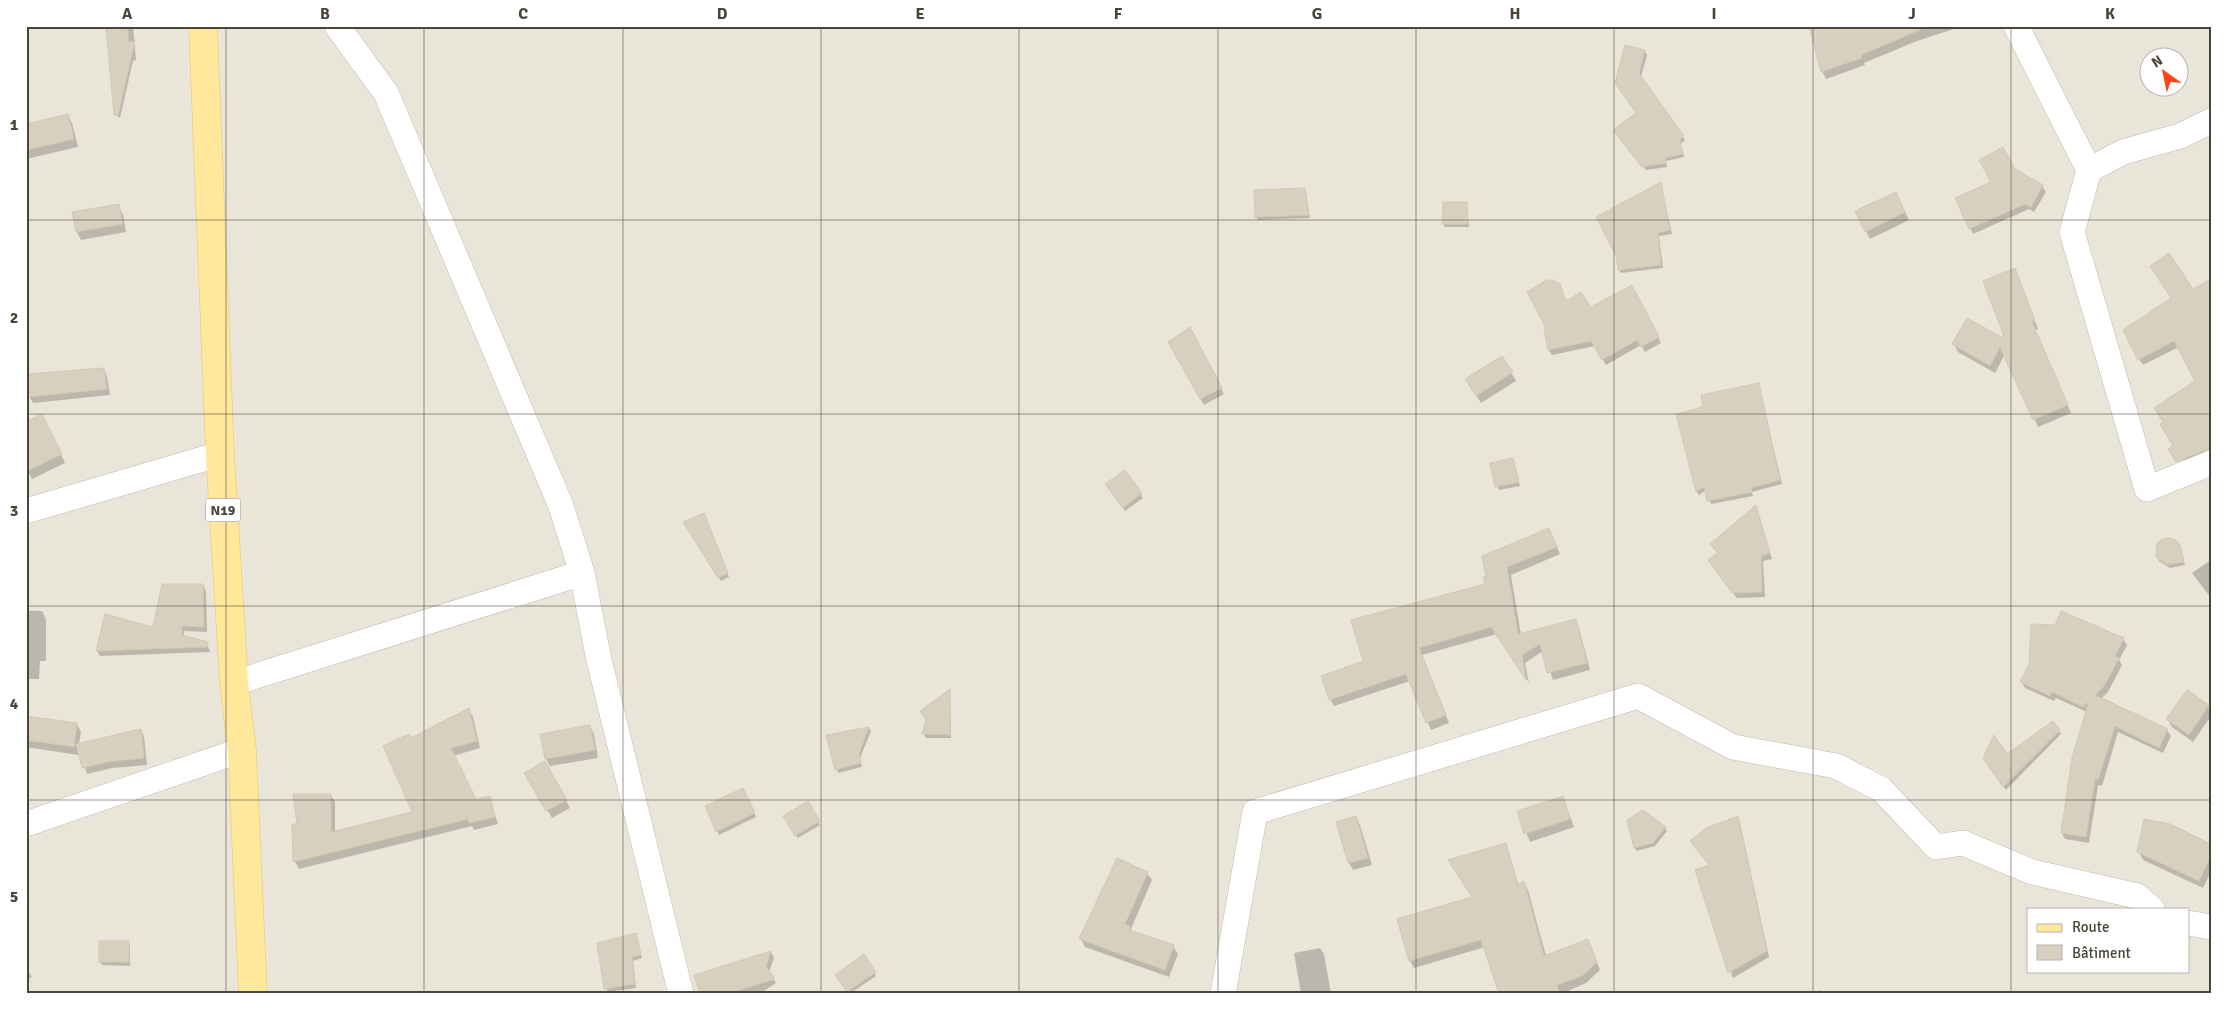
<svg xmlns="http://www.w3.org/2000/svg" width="2237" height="1020" font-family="Signika,sans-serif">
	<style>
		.residential { fill: #eae5d9; fill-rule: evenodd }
		.shadow { fill: #0003 }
		.building { fill: #d8d0bf; stroke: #d3c8b2 }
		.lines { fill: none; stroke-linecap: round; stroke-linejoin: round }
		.minor-casing { stroke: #c2bbad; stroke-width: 26 }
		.major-casing { stroke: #e9c766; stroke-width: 29 }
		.minor { stroke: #fff; stroke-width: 25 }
		.major { stroke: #ffe79b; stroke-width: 28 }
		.grid { fill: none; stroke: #4b4438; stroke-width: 1; stroke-opacity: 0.55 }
		.labels { text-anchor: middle; stroke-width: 4; stroke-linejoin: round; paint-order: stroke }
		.shield { fill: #fff; stroke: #817c74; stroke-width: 1 }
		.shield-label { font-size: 14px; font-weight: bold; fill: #4b4438 }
		.neatline { fill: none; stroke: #4b4438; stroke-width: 2 }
		.grid-label { font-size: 16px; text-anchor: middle; font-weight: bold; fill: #4b4438 }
	</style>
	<rect width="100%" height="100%" fill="#f6f3eb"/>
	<path class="residential" d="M 26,26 L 2211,26 L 2211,994 L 26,994 ZM 2150,58 L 2180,58 L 2180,88 L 2150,88 ZM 2028,909 L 2188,909 L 2188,971 L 2028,971 Z"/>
	<g class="shadow">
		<polygon points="107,26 133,26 136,60 133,61 120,118 115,114"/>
		<polygon points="1809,26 1963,26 1917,41 1864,63 1865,65 1826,79 1822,71"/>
		<polygon points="1626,46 1645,51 1647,55 1641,77 1685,140 1681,144 1684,157 1666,161 1667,167 1646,170 1617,134 1637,113"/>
		<polygon points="68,115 72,123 78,147 26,159 26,125"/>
		<polygon points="2015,171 2042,186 2046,192 2034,212 2029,209 1973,234 1957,199"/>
		<polygon points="1660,184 1672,234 1659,236 1663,268 1621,273 1619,270"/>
		<polygon points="1305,189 1310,218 1258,220 1256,217"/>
		<polygon points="1900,201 1909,220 1870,239 1866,231"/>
		<polygon points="1466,203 1469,227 1445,227 1443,223"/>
		<polygon points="118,206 123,214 126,232 81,240 77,232"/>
		<polygon points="2015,270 2038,329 2035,330 2071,413 2038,427 2005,354 1995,373 1958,352 1954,344 2007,341"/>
		<polygon points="1559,285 1567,303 1590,309 1632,287 1661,343 1645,352 1641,345 1606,365 1595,346 1552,355 1549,350 1548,329"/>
		<polygon points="2211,315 2211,448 2184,463 2162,424 2197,381 2179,347 2143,365 2139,359"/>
		<polygon points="1193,335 1224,394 1204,405 1169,342"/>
		<polygon points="1502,357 1516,381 1481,403 1471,387"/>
		<polygon points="103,369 107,376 110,395 33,403 29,396"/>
		<polygon points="1758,384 1782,484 1752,492 1753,496 1711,504 1706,490 1699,495 1697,492 1678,415 1705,408"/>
		<polygon points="46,424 65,463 32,479 26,468"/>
		<polygon points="1513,459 1520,486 1499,490 1492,464"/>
		<polygon points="1125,471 1143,498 1125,511 1109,488"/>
		<polygon points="1755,507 1772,559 1763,561 1765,597 1737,598 1713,566 1718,554 1711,544"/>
		<polygon points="705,518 729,577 721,581 685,522"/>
		<polygon points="1549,530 1560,554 1511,575 1521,635 1575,620 1579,628 1590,670 1553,680 1543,651 1525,663 1529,683 1497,634 1422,655 1449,723 1431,730 1410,681 1334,706 1330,699 1365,662 1486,585"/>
		<polygon points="2163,540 2179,546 2185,565 2170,568 2159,561 2156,550"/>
		<polygon points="2211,560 2211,598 2192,573"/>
		<polygon points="203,585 206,591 207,632 184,631 184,637 207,643 210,652 100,656 97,651 154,629"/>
		<polygon points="26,611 42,611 46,619 46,661 40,661 39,679 26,679"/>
		<polygon points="2123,639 2127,645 2119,660 2122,665 2108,692 2101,699 2167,730 2171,736 2163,753 2118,732 2102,786 2098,785 2089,843 2065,839 2062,833 2087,712 2056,698 2054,701 2025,688 2021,681"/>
		<polygon points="950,691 951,738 926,738 924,734 927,721"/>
		<polygon points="2208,706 2211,716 2193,742 2172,727 2168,720"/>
		<polygon points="469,710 473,717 480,748 453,756 476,801 489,797 498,824 474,830 472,826 299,869 295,862 294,825 298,825 331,795 335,802 335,832 414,813 411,739"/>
		<polygon points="26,717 77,724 81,732 79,744 141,730 144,737 147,765 112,768 87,774 79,749 78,755 26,747"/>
		<polygon points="590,727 594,734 598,758 550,766 546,759"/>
		<polygon points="869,728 871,731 860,758 862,767 838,773 828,736"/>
		<polygon points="2059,731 2061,734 2006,790 1986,762 2006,756"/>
		<polygon points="545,763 570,808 552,818 526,773"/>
		<polygon points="745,793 756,817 719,835 707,807"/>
		<polygon points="1563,797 1574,827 1530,842 1518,812"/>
		<polygon points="807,803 820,825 798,838 785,816"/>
		<polygon points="1356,817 1360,825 1372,865 1353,870 1349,863"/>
		<polygon points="1737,818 1740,823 1769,957 1733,978 1697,870 1710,866"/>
		<polygon points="1665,828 1667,831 1655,846 1637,851 1635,848"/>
		<polygon points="1505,845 1519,886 1524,883 1528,890 1546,956 1588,941 1600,970 1586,983 1561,994 1503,994 1485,947 1414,968 1410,961 1473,898"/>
		<polygon points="2211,845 2211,872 2203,888 2143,860 2139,852"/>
		<polygon points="1147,873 1152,880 1131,929 1133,933 1173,946 1178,954 1169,977 1085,947 1081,939"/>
		<polygon points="637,938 642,958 633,961 636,988 608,992 606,988"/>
		<polygon points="128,942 130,946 130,966 102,965 100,961"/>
		<polygon points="1320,948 1324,954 1331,994 1301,994 1294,953"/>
		<polygon points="771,952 774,958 769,972 776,983 759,994 700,994 695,976"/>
		<polygon points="864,956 876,976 849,994 838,979"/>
		<polygon points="26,968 32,977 26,980"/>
		<polygon points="1821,990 1823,994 1814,994"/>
	</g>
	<g class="building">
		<polygon points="106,26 128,26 128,42 135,41 118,115 114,115"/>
		<polygon points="1809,26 1929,26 1861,55 1862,58 1821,72"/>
		<polygon points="1625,45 1645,50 1639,73 1684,136 1680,140 1683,154 1665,158 1666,163 1642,167 1613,130 1636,113 1615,83"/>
		<polygon points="68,114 74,139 26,150 26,124"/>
		<polygon points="2003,147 2015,169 2043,185 2031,207 2025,204 1969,229 1955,198 1991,182 1979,160"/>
		<polygon points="1661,182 1670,230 1658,233 1661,265 1618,270 1616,256 1596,217"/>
		<polygon points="1305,188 1309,215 1255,217 1254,190"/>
		<polygon points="1896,192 1905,212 1865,232 1855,211"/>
		<polygon points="1443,202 1467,202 1468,224 1442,224"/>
		<polygon points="119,204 123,224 76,232 72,212"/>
		<polygon points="2169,253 2193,289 2211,279 2211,448 2176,462 2168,449 2173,446 2160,424 2163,422 2154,408 2195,381 2174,341 2138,360 2123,330 2171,298 2150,266"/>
		<polygon points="2015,268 2035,321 2032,322 2068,405 2033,420 2000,347 1990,366 1952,344 1967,318 2005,339 1983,281"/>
		<polygon points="1547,280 1553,280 1560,284 1566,301 1581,292 1591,307 1632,285 1659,337 1641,347 1637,340 1602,360 1591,341 1548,350 1544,330 1546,328 1527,292"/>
		<polygon points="1190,327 1222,388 1200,399 1168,342"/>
		<polygon points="1502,356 1513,372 1476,396 1465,379"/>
		<polygon points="104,368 107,389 28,397 26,374"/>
		<polygon points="1759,383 1780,480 1751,488 1752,492 1707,501 1704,487 1696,492 1676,414 1703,407 1701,395"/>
		<polygon points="42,414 62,454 26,472 26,422"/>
		<polygon points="1513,458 1519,482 1495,487 1490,463"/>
		<polygon points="1125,470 1142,493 1123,508 1105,484"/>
		<polygon points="1756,505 1770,553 1761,556 1762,592 1732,593 1708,560 1718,553 1710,544"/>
		<polygon points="704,513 728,573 718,578 683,522"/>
		<polygon points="1549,528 1557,547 1507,567 1518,634 1576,619 1587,663 1547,673 1540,644 1522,655 1526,680 1491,627 1419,648 1446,715 1426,723 1406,674 1329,700 1321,676 1363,661 1351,620 1485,584 1483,577 1486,577 1482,556"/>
		<polygon points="2169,538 2176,540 2180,545 2184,562 2167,565 2156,557 2157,543 2162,539"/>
		<polygon points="162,584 203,584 204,627 182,626 182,635 208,642 207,647 96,651 105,614 153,627"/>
		<polygon points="2061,611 2124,638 2115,656 2119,658 2105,685 2095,695 2168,729 2159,748 2115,726 2098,780 2095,779 2086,837 2061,833 2072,758 2089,701 2083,707 2052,692 2050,696 2020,682 2029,664 2031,624 2055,625"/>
		<polygon points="950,689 950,735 922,734 926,720 920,711"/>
		<polygon points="2187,690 2209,705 2189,735 2166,719"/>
		<polygon points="469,708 477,741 451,748 476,799 490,796 495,817 469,823 468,819 293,862 292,824 297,824 293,794 331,794 331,832 412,812 383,746 409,734 411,738"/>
		<polygon points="26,716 77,723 74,747 26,740"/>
		<polygon points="2053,721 2060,730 2003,787 1983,758 1994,735 2007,754"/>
		<polygon points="590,725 595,750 545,759 540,734"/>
		<polygon points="869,727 859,754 861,763 835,770 826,735"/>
		<polygon points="141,729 144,758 108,762 82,768 76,744"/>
		<polygon points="545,761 567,800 546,811 524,773"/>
		<polygon points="743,788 755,813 716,832 705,806"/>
		<polygon points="1563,796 1570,819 1524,834 1517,811"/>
		<polygon points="808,801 820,821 795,836 783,816"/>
		<polygon points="1643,810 1666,827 1653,843 1634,848 1627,820"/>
		<polygon points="1356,816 1368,858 1348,863 1336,822"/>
		<polygon points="1738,816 1767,951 1728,973 1695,870 1709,865 1690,841 1706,828"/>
		<polygon points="2144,819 2170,824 2211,844 2211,856 2199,881 2137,852"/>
		<polygon points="1506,843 1518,885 1524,881 1544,956 1588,939 1597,962 1582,976 1557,985 1560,994 1499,994 1481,940 1409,961 1397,919 1472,897 1448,860"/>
		<polygon points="1117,858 1148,872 1125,924 1130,926 1129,930 1174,945 1165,970 1079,939"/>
		<polygon points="636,933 641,955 632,957 635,984 604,989 597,943"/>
		<rect x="99" y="941" width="30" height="21"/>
		<polygon points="771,951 766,966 775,979 727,994 700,994 694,975"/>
		<polygon points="864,954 876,972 847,992 835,975"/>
	</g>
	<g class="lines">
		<defs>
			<g id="minor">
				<polyline points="337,26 386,93 561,506 582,573 599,660 681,994"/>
				<polyline points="2016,26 2089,170 2072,232 2147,489 2211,463"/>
				<polyline points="2089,170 2123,152 2180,136 2211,121"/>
				<polyline points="26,511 220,454"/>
				<polyline points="234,683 582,573"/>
				<polyline points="26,824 242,750"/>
				<polyline points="2188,923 2211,927"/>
				<polyline points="1223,994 1255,812 1638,696 1733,747 1836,766 1881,789 1936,847 1963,843 2032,872 2137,896 2152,909"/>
			</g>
			<polyline id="major" points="203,26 220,454 234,683 242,750 253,994"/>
		</defs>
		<use href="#minor" class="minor-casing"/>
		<use href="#major" class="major-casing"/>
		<use href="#minor" class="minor"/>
		<use href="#major" class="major"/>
	</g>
	<path class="grid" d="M 226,26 L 226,994M 424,26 L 424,994M 623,26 L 623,994M 821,26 L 821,994M 1019,26 L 1019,994M 1218,26 L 1218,994M 1416,26 L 1416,994M 1614,26 L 1614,994M 1813,26 L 1813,994M 2011,26 L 2011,994M 26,220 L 2211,220M 26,414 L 2211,414M 26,606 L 2211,606M 26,800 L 2211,800"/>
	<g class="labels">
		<rect class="shield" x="205.5" y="498.5" width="35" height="23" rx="4"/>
		<g class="shield-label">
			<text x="223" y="515">N19</text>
		</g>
	</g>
	<rect width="2237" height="1020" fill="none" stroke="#ffffff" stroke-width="55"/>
	<rect x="2027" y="908" width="162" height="65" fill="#ffffff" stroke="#b7b4af"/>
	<rect x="2037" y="924" width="25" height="8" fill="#ffe79b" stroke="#b7b4af"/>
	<text x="2072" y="932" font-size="15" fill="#4b4438">Route</text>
	<rect x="2037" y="945" width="25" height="15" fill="#d8d0bf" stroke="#b7b4af"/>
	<text x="2072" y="958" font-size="15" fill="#4b4438">Bâtiment</text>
	<g transform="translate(2164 72) rotate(327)"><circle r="24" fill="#ffffff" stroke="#b7b4af"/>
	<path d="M0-4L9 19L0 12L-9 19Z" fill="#ff4619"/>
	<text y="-8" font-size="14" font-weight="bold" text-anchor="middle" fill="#4b4438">N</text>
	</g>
	<rect x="28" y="28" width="2182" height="964" class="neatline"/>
	<g class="grid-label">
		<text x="127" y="19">A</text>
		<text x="325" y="19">B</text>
		<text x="523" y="19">C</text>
		<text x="722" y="19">D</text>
		<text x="920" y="19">E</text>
		<text x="1118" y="19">F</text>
		<text x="1317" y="19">G</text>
		<text x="1515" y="19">H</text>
		<text x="1714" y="19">I</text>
		<text x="1912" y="19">J</text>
		<text x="2110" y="19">K</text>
		<text x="14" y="130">1</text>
		<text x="14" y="323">2</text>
		<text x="14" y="516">3</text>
		<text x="14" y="709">4</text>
		<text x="14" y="902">5</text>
	</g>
</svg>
